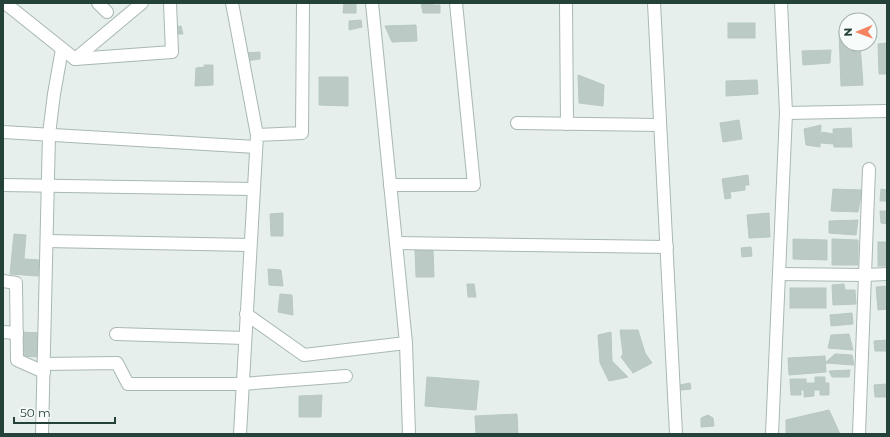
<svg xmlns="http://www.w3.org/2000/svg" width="890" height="437" font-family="Montserrat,sans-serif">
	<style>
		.building { fill: #bbcac4; stroke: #b8c9c2 }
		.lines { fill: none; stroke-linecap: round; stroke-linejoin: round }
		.minor-casing { stroke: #a8b8b2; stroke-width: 14 }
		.minor { stroke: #fff; stroke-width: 12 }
	</style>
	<rect width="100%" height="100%" fill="#e6efeb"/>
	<g class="building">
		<polygon points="344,3 356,3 356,13 343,13"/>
		<polygon points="421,3 432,3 433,5 440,5 440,13 423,13"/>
		<polygon points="361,20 362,27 349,30 349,21"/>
		<rect x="728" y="23" width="27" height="15"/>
		<polygon points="416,25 417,41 392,42 385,26"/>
		<polygon points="181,26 183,34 175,34 173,27"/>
		<polygon points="846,29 846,44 860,44 863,85 841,86 839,30"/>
		<polygon points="887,43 887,74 879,74 878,44"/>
		<polygon points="831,50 830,63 803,65 802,51"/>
		<polygon points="260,52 260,59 246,61 245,53"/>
		<polygon points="204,65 213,65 213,85 195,86 196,68 205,67"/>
		<polygon points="578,75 604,85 603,106 579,103"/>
		<polygon points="319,77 348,77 348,106 319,105"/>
		<polygon points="757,80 758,94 726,96 726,81"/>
		<polygon points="739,120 742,139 723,142 720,123"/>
		<polygon points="821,125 820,147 806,145 804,129"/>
		<polygon points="851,128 852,147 834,147 833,129"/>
		<polygon points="822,132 833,134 834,144 821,143"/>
		<polygon points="748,175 749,185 745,185 745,190 730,192 731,198 725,199 722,179"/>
		<polygon points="833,189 862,190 858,212 831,211"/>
		<polygon points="881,189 887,190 887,201 880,201"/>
		<polygon points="880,211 887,211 887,224 881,223"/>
		<polygon points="283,213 283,236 271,236 270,214"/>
		<polygon points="769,213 770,237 749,238 747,215"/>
		<polygon points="858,220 856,235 829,233 829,221"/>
		<polygon points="14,234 26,235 24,259 39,260 38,276 10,274"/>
		<polygon points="793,239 827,240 827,260 793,259"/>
		<polygon points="832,239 858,240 858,265 832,265"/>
		<rect x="878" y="242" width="9" height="24"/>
		<polygon points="751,247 752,256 742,257 741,248"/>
		<polygon points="433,249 434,277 416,277 415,250"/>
		<polygon points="268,269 281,270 283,286 269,285"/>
		<polygon points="467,284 474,284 476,297 468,297"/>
		<polygon points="844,284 845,290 855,290 856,304 833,305 832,285"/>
		<polygon points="887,286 887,309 878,310 876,287"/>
		<rect x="790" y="288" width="36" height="20"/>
		<polygon points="280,294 292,295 293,315 278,312"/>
		<polygon points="852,313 853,324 831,326 830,315"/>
		<polygon points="620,330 638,330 645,353 652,363 633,373 621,357 623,354"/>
		<polygon points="21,332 40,333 39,357 20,356"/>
		<polygon points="611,332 612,361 628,377 609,381 600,363 598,335"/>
		<polygon points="849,334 853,350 828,348 831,335"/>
		<polygon points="887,340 887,351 875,351 874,341"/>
		<polygon points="835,354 852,355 854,365 825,363"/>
		<polygon points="825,356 826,372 789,375 788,358"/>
		<polygon points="850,370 849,377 832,377 829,371"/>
		<polygon points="427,377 479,381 476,410 425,406"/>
		<polygon points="815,377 825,377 825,383 829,383 829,395 820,395 820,390 814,390 814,396 804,397 804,390 801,390 801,395 791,395 790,379 806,379 806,383 815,383"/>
		<polygon points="690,383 691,389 681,390 680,385"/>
		<polygon points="887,384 887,397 875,397 874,385"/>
		<polygon points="322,395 321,417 299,417 299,396"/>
		<polygon points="829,410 840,434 786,434 786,420"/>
		<polygon points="517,414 518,434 476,434 475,416"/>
		<polygon points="708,415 713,418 714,426 701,427 701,418"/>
	</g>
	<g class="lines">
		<defs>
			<g id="minor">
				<polyline points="5,3 75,59 172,52 170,3"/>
				<polyline points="98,3 107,12"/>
				<polyline points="232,3 257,135"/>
				<polyline points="372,3 406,343 409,434"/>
				<polyline points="566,3 567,124"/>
				<polyline points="654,3 676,434"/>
				<polyline points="75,59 142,3"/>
				<polyline points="786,113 887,111"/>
				<polyline points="517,123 660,125"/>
				<polyline points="3,132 256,147"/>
				<polyline points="3,185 253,189"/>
				<polyline points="390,185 474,185 456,3"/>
				<polyline points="47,241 250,245"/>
				<polyline points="396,243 667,247"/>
				<polyline points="779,274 865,275 887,274"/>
				<polyline points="3,281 16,283 17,360 44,372"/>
				<polyline points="246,314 304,355 406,343"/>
				<polyline points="3,332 17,333"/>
				<polyline points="116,334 245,338"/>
				<polyline points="44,364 117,363 128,384 242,384 346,376"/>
				<polyline points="42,434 49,134 54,94 62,49"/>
				<polyline points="240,434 257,135 302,133 303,3"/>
				<polyline points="772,434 786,113 781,3"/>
				<polyline points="859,434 869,169"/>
			</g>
		</defs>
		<use href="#minor" class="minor-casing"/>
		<use href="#minor" class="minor"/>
	</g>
	<rect width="890" height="437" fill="none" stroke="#24423a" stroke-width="8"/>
	<g transform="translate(858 32) rotate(269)"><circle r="19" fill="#f7fbf9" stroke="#a3b1ad"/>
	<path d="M0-3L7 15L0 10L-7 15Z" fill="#f4845f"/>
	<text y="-6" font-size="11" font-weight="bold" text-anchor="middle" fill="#24423a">N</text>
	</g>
	<path d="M14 417v6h101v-6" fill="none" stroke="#24423a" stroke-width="2"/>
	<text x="20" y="417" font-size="12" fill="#24423a" stroke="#f7fbf9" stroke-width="3" paint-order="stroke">50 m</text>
</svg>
